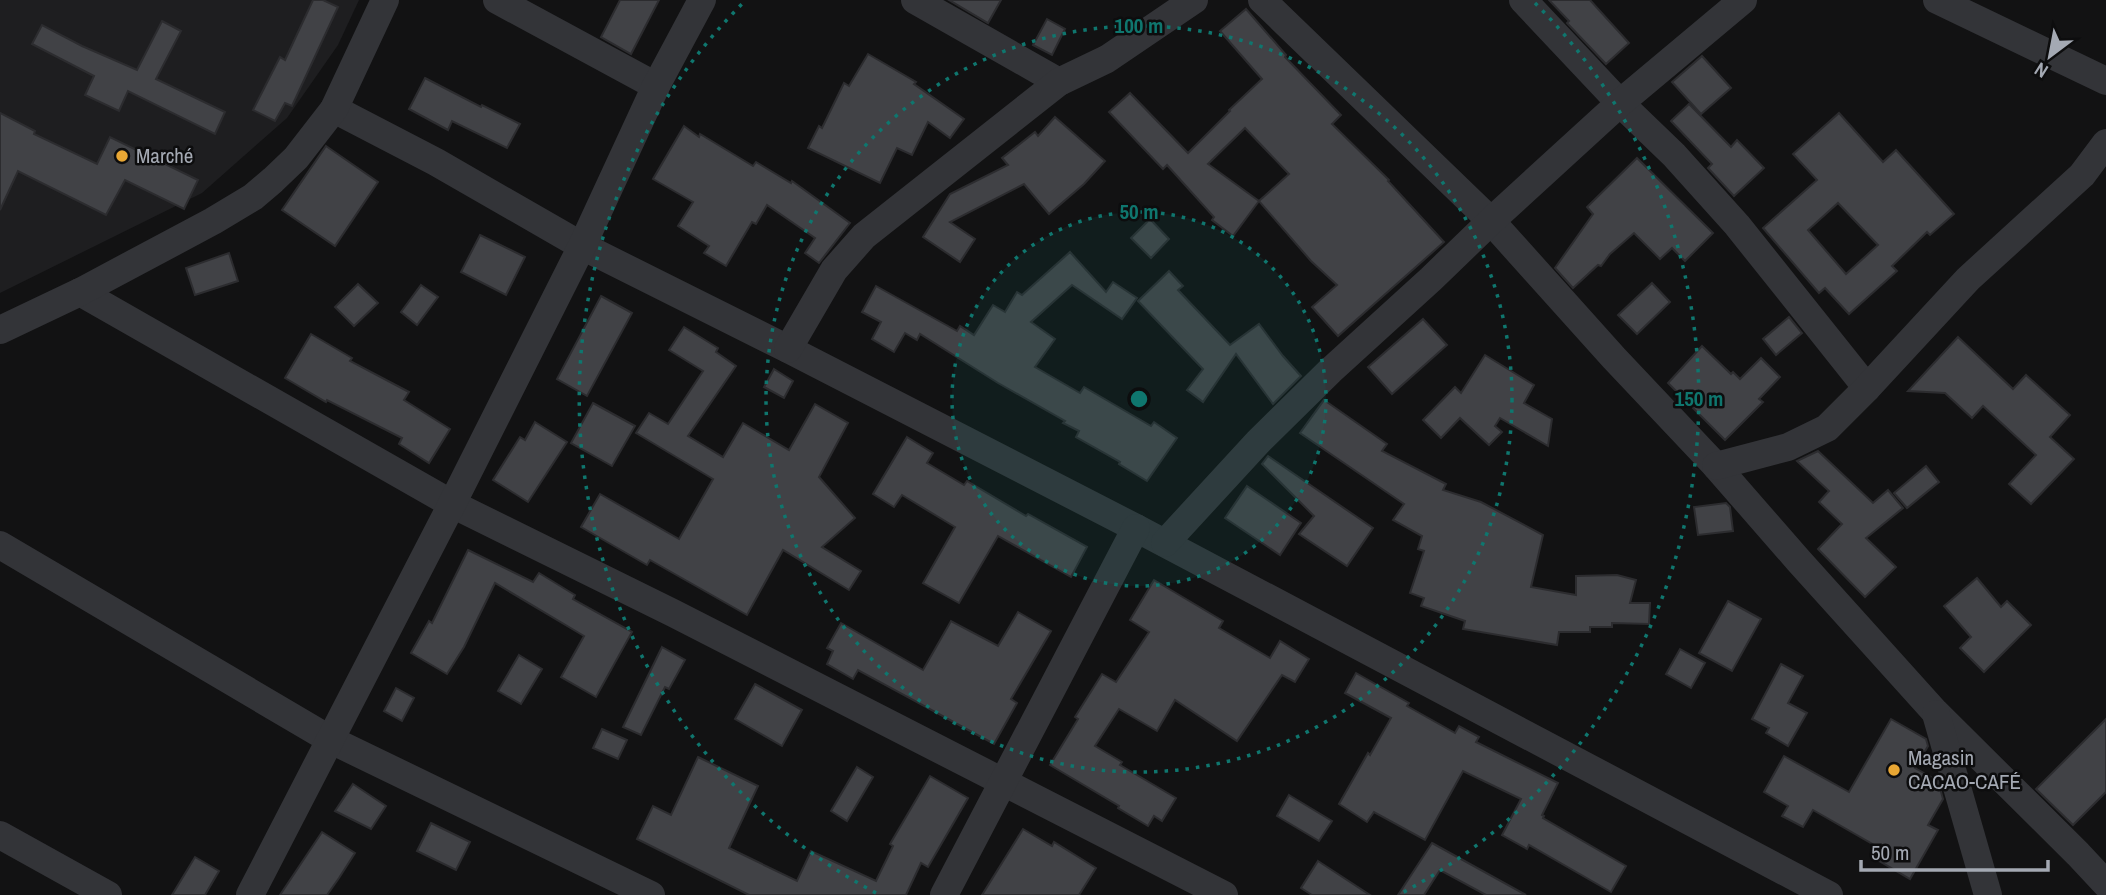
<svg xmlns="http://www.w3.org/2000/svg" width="2106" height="895" font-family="'Archivo Narrow',sans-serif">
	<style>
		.built { fill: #1e1e20 }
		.building { fill: #414246; stroke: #2c2c2f; stroke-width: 2; fill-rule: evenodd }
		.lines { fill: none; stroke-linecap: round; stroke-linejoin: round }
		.minor { stroke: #333438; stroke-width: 28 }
		.ring { fill: none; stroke: #0f766e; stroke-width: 3.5; stroke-dasharray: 3.5 7 }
		.poi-dot { fill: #e9a734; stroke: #0d0d0e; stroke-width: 2.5 }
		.labels { text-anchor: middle; stroke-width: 5; stroke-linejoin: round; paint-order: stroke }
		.poi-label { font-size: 21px; fill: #a4a9b3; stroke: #0d0d0e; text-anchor: start }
		.centre { fill: #0f766e; stroke: #0d0d0e; stroke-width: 3.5 }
		.ring-label { font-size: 21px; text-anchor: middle; font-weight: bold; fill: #0f766e; stroke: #0d0d0e; stroke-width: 5; stroke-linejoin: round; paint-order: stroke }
	</style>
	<rect width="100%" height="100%" fill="#121213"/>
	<polygon class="built" points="0,0 359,0 338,45 287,118 202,193 0,293"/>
	<g class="building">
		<polygon points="313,0 323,0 338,7 292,106 285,103 275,121 253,110 280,57 285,60"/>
		<polygon points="620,0 659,0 631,54 601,37"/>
		<polygon points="949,0 1001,0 988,23"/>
		<polygon points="1549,0 1590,0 1629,43 1606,64 1567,23 1569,21"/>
		<path d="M 1246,9 L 1286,55 L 1285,57 L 1341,115 L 1332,124 L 1389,180 L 1388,181 L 1444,242 L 1338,336 L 1312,307 L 1337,285 L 1311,261 L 1259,201 L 1233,236 L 1212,220 L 1214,217 L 1185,185 L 1167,165 L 1163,169 L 1109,112 L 1130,93 L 1188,153 L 1230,111 L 1229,110 L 1262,79 L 1220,31 ZM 1245,128 L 1289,174 L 1259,201 L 1208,164 Z"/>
		<polygon points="1047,19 1065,29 1052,55 1033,45"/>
		<polygon points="162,21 181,31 156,79 225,112 215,134 128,91 119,111 85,95 94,76 32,44 42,25 82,46 137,70"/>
		<polygon points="868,54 916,82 914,84 964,119 950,138 928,122 912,155 897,148 880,183 808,148 819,126 822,128 844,83 849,86"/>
		<polygon points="1702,56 1731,88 1701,114 1672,82"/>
		<polygon points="425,78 481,107 482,105 520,124 507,148 452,121 448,130 409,109"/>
		<polygon points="1689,104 1731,147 1737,140 1764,168 1734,196 1708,168 1712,164 1671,121"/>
		<polygon points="0,113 35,131 34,134 97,164 110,137 198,180 184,209 125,180 106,215 18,171 0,210"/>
		<path d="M 1839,113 L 1883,162 L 1896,150 L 1954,214 L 1930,235 L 1927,232 L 1892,266 L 1897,271 L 1849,314 L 1825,288 L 1819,293 L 1763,228 L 1817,180 L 1793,154 ZM 1838,203 L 1878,245 L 1846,274 L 1808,230 Z"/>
		<polygon points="1055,117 1105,161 1084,184 1049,214 1024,184 950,222 975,239 960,262 923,237 950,194 1008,165 1002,158 1035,132 1038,136"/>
		<polygon points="684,126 699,137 700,134 753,166 756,162 791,183 792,181 850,223 819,263 805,253 815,238 767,205 756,224 752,222 726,266 704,253 709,246 678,226 693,202 653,179"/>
		<polygon points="326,146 378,182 335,246 282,210"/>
		<polygon points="1637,158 1713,233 1685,261 1672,248 1660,259 1634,233 1610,254 1601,266 1598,265 1573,288 1555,268 1593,214 1587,207"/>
		<polygon points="1150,219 1169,239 1151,258 1131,238"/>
		<polygon points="480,235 525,257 506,295 461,272"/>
		<polygon points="1070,252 1106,292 1113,282 1137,298 1122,319 1072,285 1031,322 1055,339 1035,367 1080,393 1084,387 1151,426 1154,422 1177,438 1147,481 1119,464 1120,462 1076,437 1079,431 1063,423 1065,421 998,383 920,334 917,340 905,333 894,352 872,339 881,322 862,312 876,286 957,331 960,326 974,335 993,305 1005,312 1017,292 1022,295"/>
		<polygon points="229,253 238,281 195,295 186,268"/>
		<polygon points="1169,271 1183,286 1178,290 1230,345 1259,324 1283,356 1301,376 1273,404 1236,354 1203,402 1187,390 1203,369 1138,301"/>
		<polygon points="1652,283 1670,302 1637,334 1618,315"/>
		<polygon points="358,284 378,303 354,326 335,307"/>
		<polygon points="421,285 438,297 417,325 401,312"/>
		<polygon points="601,296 632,313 587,396 557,379"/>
		<polygon points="1789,317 1802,333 1776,355 1763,339"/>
		<polygon points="1423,319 1447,345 1392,394 1368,367"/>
		<polygon points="684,327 718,348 716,352 736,366 688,436 723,457 743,423 789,450 815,404 848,423 819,477 855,518 822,547 861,571 849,590 783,550 747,615 650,560 647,565 581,527 600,494 679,539 713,479 636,433 649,413 668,424 703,371 669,350"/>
		<polygon points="311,334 352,358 350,361 409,392 404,400 450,429 429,463 399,444 402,438 327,400 326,402 285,378"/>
		<polygon points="1958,337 2013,389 2026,375 2070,415 2050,437 2074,459 2031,504 2009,484 2036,455 1983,406 1972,418 1945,393 1908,391"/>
		<polygon points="1702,346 1731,374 1733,372 1740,379 1761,358 1780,377 1759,399 1763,402 1725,440 1668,383"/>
		<polygon points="1485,355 1534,385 1524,403 1552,419 1548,446 1500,418 1495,426 1502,432 1489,445 1460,418 1441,438 1423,420 1455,387 1461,393"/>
		<polygon points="774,369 793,381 784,398 764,387"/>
		<polygon points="1324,400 1387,444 1382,451 1446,484 1443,490 1481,502 1543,535 1531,587 1576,595 1576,576 1617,575 1636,580 1630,603 1650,603 1649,624 1612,623 1612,627 1590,627 1590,632 1559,632 1557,645 1463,629 1465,621 1421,606 1424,598 1410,593 1424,551 1418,549 1422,536 1393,520 1404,504 1300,433"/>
		<polygon points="593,403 635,426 612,466 571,443"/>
		<polygon points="535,422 567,442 528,502 493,480 520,437 525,440"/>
		<polygon points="907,437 933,453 927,463 964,485 967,481 1026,516 1028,514 1087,547 1071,577 998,536 959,603 923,583 955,527 902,495 894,507 873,494"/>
		<polygon points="1818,451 1873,503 1888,490 1903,508 1866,538 1896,567 1865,597 1818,549 1842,524 1819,502 1829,491 1797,461"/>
		<polygon points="1268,456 1373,528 1347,566 1299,534 1314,516 1262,464"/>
		<polygon points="1926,466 1939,482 1907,508 1894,493"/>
		<polygon points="1247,486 1301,523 1280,555 1225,518"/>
		<polygon points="1726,503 1730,507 1733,531 1698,535 1694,507"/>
		<polygon points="468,550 533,582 539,573 575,595 573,599 632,632 596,697 561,677 584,636 495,583 464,647 447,674 411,653 429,621 432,623"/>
		<polygon points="1977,578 2001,607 2007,601 2031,625 1984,672 1960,648 1971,637 1944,606"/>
		<polygon points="1154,580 1223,621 1219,628 1270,658 1280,641 1309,659 1295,682 1282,675 1237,741 1175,700 1157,731 1119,709 1095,746 1122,762 1120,765 1176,798 1162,821 1154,816 1148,826 1118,808 1119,806 1050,765 1078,719 1075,717 1102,674 1116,682 1149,632 1130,620"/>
		<polygon points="1728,601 1761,619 1732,671 1699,653"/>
		<polygon points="1018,612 1051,631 1011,699 1017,703 994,744 858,670 853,679 827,664 833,651 827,648 841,623 923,670 951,621 998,646"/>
		<polygon points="662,647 685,660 669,689 665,687 641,735 623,727"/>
		<polygon points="1680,649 1705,663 1691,688 1666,674"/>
		<polygon points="519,655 542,669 521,704 498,691"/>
		<polygon points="1781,664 1803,676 1788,703 1807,713 1788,746 1766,733 1769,728 1752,719"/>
		<polygon points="1356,673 1409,703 1407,706 1455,733 1459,726 1479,737 1476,742 1558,783 1542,815 1544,816 1543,818 1626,866 1611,892 1529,845 1527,849 1502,835 1521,799 1463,771 1425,840 1374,812 1367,822 1339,804 1368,753 1370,755 1391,718 1345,693"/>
		<polygon points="755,684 802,710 782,746 735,719"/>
		<polygon points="396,688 414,698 402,721 384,711"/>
		<polygon points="1891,719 1926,739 1928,746 1915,768 1938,781 1943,799 1928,825 1938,830 1910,879 1876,859 1881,849 1813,810 1803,827 1782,816 1788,806 1764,792 1784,756 1849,792"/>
		<polygon points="2106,719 2106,792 2073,825 2036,789"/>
		<polygon points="602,729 627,740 618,759 593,748"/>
		<polygon points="698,757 758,786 729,848 797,881 811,851 876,881 893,846 890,844 930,776 968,798 928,867 921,863 906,895 749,895 637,839 653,806 671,815"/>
		<polygon points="857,767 873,777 847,821 831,811"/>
		<polygon points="353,784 386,806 371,829 335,811"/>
		<polygon points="1289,795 1332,821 1319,841 1277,816"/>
		<polygon points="431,823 470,842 456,870 417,851"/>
		<polygon points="1023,829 1052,846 1054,842 1096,868 1079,895 982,895"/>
		<polygon points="322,832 355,853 339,878 327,895 280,895"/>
		<polygon points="1432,843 1526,895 1486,895 1440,870 1424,895 1398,895"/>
		<polygon points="195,857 219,871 205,895 172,895"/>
		<polygon points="1318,861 1370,895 1312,895 1301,888"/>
	</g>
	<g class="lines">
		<g class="minor">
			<polyline points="497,0 656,86"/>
			<polyline points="915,0 1059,82"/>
			<polyline points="1262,0 1491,221 1614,358 1716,466 1798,560 1935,712 2078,854 2106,884"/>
			<polyline points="1523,0 1620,103 1674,155 1737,225 1867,388"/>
			<polyline points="1937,0 2106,81"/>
			<polyline points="334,109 436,162 582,246 788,349 1136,528 1829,895"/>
			<polyline points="80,292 452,504 673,613 1224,895"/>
			<polyline points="0,330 80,292 213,221 253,197 273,180 296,158 334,109 385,0"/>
			<polyline points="788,349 834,270 864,236 1059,82 1107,59 1194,0"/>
			<polyline points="1716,466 1788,447 1827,428 1867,388 1968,279 2082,175 2106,143"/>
			<polyline points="1165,543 1258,442 1330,371 1431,279 1491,221 1620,103 1743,0"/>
			<polyline points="0,545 331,740 651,895"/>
			<polyline points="1936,714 1988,895"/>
			<polyline points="0,835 108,895"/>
			<polyline points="250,895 452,504 582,246 656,86 702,0"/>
			<polyline points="944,895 1136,528"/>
		</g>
	</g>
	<circle cx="1139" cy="399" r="187" fill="#0f766e" fill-opacity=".12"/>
	<g class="ring">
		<circle cx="1139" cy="399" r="187"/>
		<circle cx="1139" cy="399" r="373"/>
		<path d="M876 893A560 560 0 0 1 743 3M1535 3A560 560 0 0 1 1402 893"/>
	</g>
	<g class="poi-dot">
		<circle cx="122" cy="156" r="7"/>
		<circle cx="1894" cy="770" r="7"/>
	</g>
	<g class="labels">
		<g class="poi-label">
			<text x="136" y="163">Marché</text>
			<text x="1908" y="765">Magasin<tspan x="1908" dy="24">CACAO-CAFÉ</tspan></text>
		</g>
	</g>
	<circle cx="1139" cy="399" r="10" class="centre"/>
	<g class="ring-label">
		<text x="1139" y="33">100 m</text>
		<text x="1139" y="219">50 m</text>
		<text x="1699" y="406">150 m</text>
	</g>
	<g transform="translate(2050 56) rotate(212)" stroke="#0d0d0e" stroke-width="5" paint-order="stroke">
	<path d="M0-5L12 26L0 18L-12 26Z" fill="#a4a9b3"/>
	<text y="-10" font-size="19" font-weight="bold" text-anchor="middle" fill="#a4a9b3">N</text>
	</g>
	<path d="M1861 860v10h187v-10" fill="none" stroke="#a4a9b3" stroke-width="3.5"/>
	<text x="1871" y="860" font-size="21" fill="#a4a9b3" stroke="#0d0d0e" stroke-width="5" paint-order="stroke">50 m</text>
</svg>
